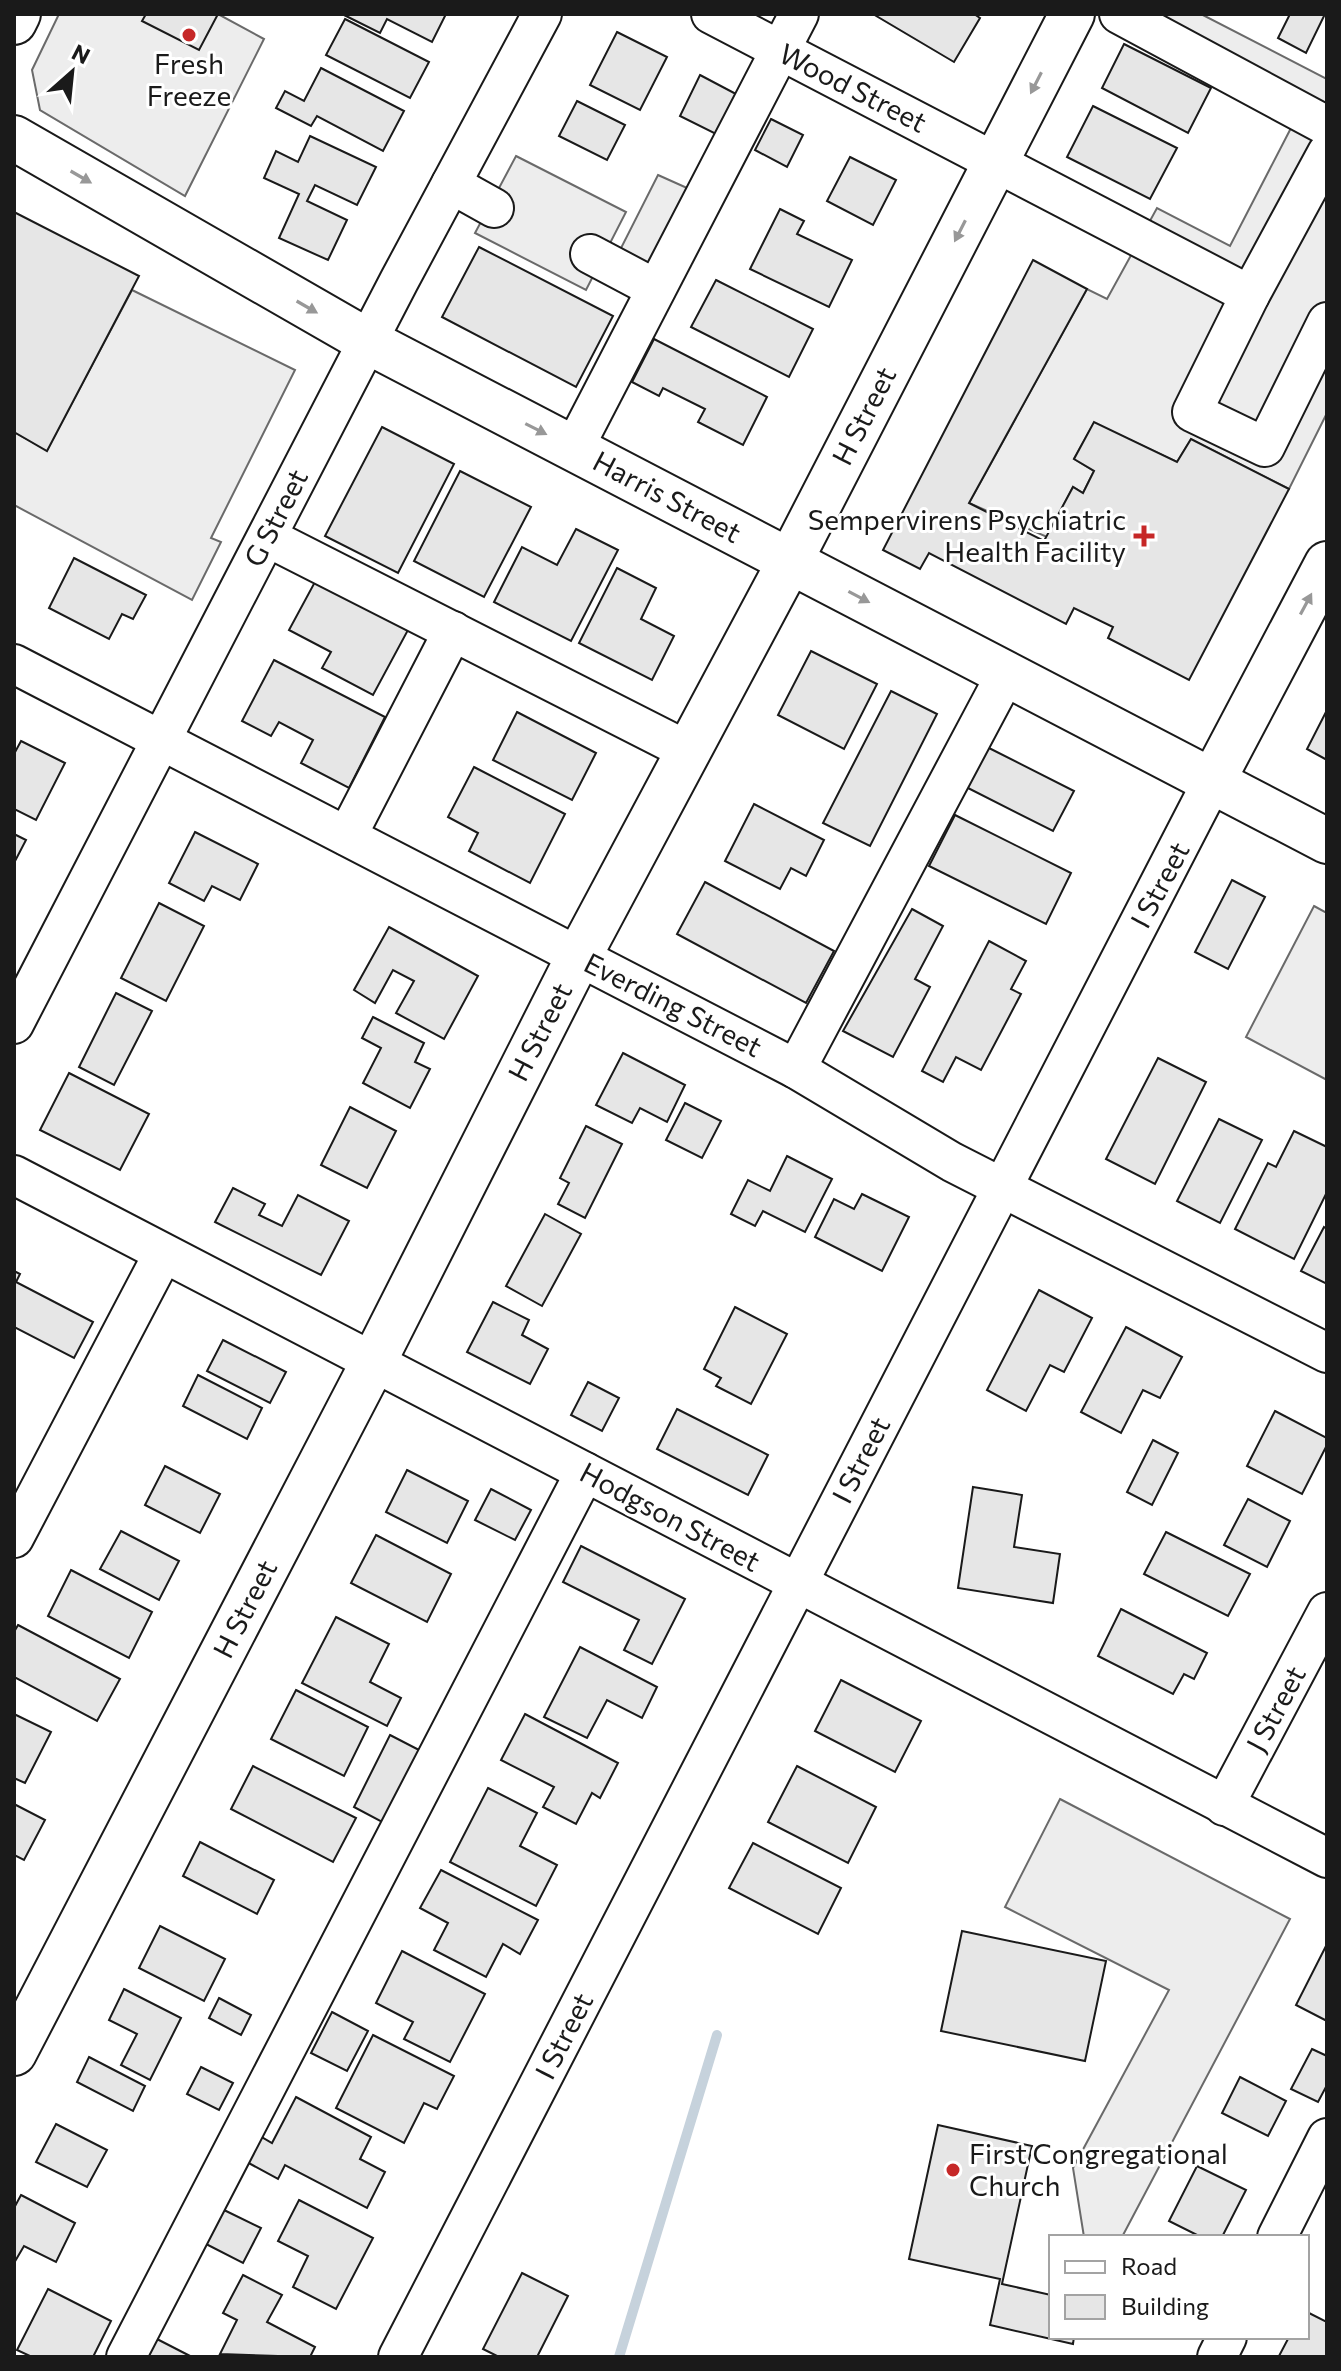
<svg xmlns="http://www.w3.org/2000/svg" width="1341" height="2371" font-family="Commissioner,sans-serif">
	<style>
		.parking { fill: #ededed; stroke: #6a6a6a; stroke-width: 2 }
		.lines { fill: none; stroke-linecap: round; stroke-linejoin: round }
		.stream { stroke: #c6d2dc; stroke-width: 10 }
		.building { fill: #e6e6e6; stroke: #1a1a1a; stroke-width: 2 }
		.minor-casing { stroke: #1a1a1a; stroke-width: 42 }
		.major-casing { stroke: #1a1a1a; stroke-width: 48 }
		.minor { stroke: #fff; stroke-width: 38 }
		.major { stroke: #fff; stroke-width: 44 }
		.oneway { fill: #989898 }
		.poi-dot { fill: #c62828; stroke: #fff; stroke-width: 3 }
		.labels { text-anchor: middle; stroke-width: 6; stroke-linejoin: round; paint-order: stroke }
		.poi-label { font-size: 28px; fill: #1a1a1a; stroke: #fff }
		.street-label { font-size: 28px; fill: #1a1a1a; stroke: #fff }
	</style>
	<rect width="100%" height="100%" fill="#fff"/>
	<g class="parking">
		<polygon points="59,14 218,14 264,39 185,196 40,110 32,70"/>
		<polygon points="1127,14 1201,14 1327,79 1327,413 1289,489 1191,439 1177,462 1094,423 1074,459 1094,471 1083,493 1073,487 1047,537 969,503 1087,289 1107,299 1157,208 1230,246 1291,128"/>
		<polygon points="516,156 626,212 586,290 475,233"/>
		<polygon points="658,175 705,196 664,275 620,250"/>
		<polygon points="132,290 295,370 211,538 221,542 192,600 14,505 14,432 47,450"/>
		<polygon points="1314,906 1327,913 1327,1080 1246,1037"/>
		<polygon points="1060,1799 1290,1919 1122,2237 1084,2237 1073,2168 1169,1990 1005,1907"/>
	</g>
	<g class="lines">
		<polyline class="stream" points="619,2357 717,2035"/>
	</g>
	<g class="building">
		<polygon points="146,14 218,14 199,50 142,21"/>
		<polygon points="342,14 446,14 432,42 387,19 380,33"/>
		<polygon points="873,14 974,14 980,18 954,62"/>
		<polygon points="1290,14 1325,14 1306,53 1278,38"/>
		<polygon points="345,19 429,62 410,98 326,55"/>
		<polygon points="617,32 667,57 640,110 590,85"/>
		<polygon points="1124,44 1211,88 1188,133 1102,88"/>
		<polygon points="321,68 404,111 383,151 317,116 311,126 276,108 285,91 304,101"/>
		<polygon points="700,75 736,94 716,134 680,116"/>
		<polygon points="577,101 625,125 607,160 559,136"/>
		<polygon points="1093,106 1177,148 1150,199 1067,157"/>
		<polygon points="771,119 803,135 787,167 755,150"/>
		<polygon points="310,136 376,167 357,205 315,185 307,201 347,220 328,260 279,238 299,194 264,178 276,151 298,162"/>
		<polygon points="850,157 896,180 873,225 827,201"/>
		<polygon points="780,209 804,221 797,234 852,260 829,307 750,269"/>
		<polygon points="14,212 139,276 47,451 14,432"/>
		<polygon points="479,247 613,316 576,387 442,317"/>
		<polygon points="1033,260 1087,289 969,503 1044,541 1073,487 1083,493 1094,471 1074,459 1094,422 1177,462 1191,439 1289,489 1189,680 1108,638 1113,627 1074,608 1066,624 929,553 920,569 883,550"/>
		<polygon points="716,280 813,329 789,377 691,327"/>
		<polygon points="654,339 767,397 743,445 698,422 705,409 663,388 659,396 632,382"/>
		<polygon points="382,427 454,464 398,573 325,536"/>
		<polygon points="460,471 531,507 484,597 414,561"/>
		<polygon points="576,529 618,550 571,641 494,602 522,547 557,565"/>
		<polygon points="74,558 146,595 133,619 122,614 109,639 49,608"/>
		<polygon points="617,568 656,588 641,619 674,636 652,680 579,643"/>
		<polygon points="316,580 408,630 373,695 322,668 331,652 289,630"/>
		<polygon points="811,651 877,684 844,749 778,715"/>
		<polygon points="274,660 385,717 349,788 301,763 313,740 279,722 271,736 242,721"/>
		<polygon points="891,691 937,714 870,846 823,823"/>
		<polygon points="1327,710 1327,760 1307,749"/>
		<polygon points="517,712 596,753 572,800 493,760"/>
		<polygon points="21,741 65,763 36,820 14,809 14,754"/>
		<polygon points="985,746 1074,791 1053,831 964,786"/>
		<polygon points="474,767 565,814 530,883 469,851 478,833 448,817"/>
		<polygon points="754,804 824,840 806,876 791,868 780,889 725,861"/>
		<polygon points="955,815 1071,873 1046,924 929,866"/>
		<polygon points="195,832 258,864 240,900 212,886 204,901 169,883"/>
		<polygon points="14,834 26,840 14,863"/>
		<polygon points="1232,880 1265,897 1228,969 1195,952"/>
		<polygon points="705,882 834,951 806,1003 677,934"/>
		<polygon points="159,903 204,926 166,1001 121,978"/>
		<polygon points="912,909 943,926 915,979 930,987 893,1057 843,1031"/>
		<polygon points="389,927 478,976 444,1039 396,1013 414,981 393,970 375,1003 354,990"/>
		<polygon points="989,941 1026,961 1011,989 1021,994 981,1070 956,1057 943,1082 922,1071"/>
		<polygon points="116,993 152,1011 114,1085 79,1067"/>
		<polygon points="373,1017 424,1043 415,1062 430,1069 410,1108 363,1083 381,1048 362,1038"/>
		<polygon points="623,1053 685,1085 667,1122 640,1108 632,1123 596,1105"/>
		<polygon points="1158,1058 1206,1082 1155,1184 1106,1159"/>
		<polygon points="69,1073 149,1114 120,1170 40,1130"/>
		<polygon points="685,1103 721,1121 702,1158 666,1140"/>
		<polygon points="350,1107 396,1131 367,1188 321,1165"/>
		<polygon points="1219,1119 1262,1140 1220,1223 1177,1201"/>
		<polygon points="586,1126 622,1144 585,1218 558,1204 569,1183 560,1178"/>
		<polygon points="1294,1131 1327,1147 1327,1192 1294,1259 1235,1229 1268,1163 1276,1167"/>
		<polygon points="787,1156 832,1179 805,1232 763,1211 755,1226 731,1214 748,1180 770,1191"/>
		<polygon points="233,1188 265,1204 259,1215 282,1226 298,1195 349,1221 321,1275 215,1222"/>
		<polygon points="862,1194 909,1217 882,1271 815,1237 834,1199 854,1209"/>
		<polygon points="545,1214 581,1234 542,1306 506,1286"/>
		<polygon points="1324,1227 1327,1229 1327,1284 1301,1271"/>
		<polygon points="14,1271 20,1274 16,1282 93,1322 74,1358 14,1327"/>
		<polygon points="1039,1290 1092,1318 1064,1372 1050,1365 1026,1411 987,1390"/>
		<polygon points="493,1302 529,1320 522,1335 548,1349 530,1384 467,1352"/>
		<polygon points="735,1307 787,1334 751,1404 716,1386 721,1378 704,1369"/>
		<polygon points="1126,1327 1182,1357 1160,1398 1143,1390 1121,1433 1081,1412"/>
		<polygon points="223,1340 286,1372 270,1403 207,1371"/>
		<polygon points="198,1375 262,1408 247,1439 183,1406"/>
		<polygon points="588,1382 619,1398 602,1431 571,1415"/>
		<polygon points="677,1409 768,1455 748,1495 657,1449"/>
		<polygon points="1275,1411 1327,1438 1327,1445 1302,1494 1247,1466"/>
		<polygon points="1153,1440 1178,1453 1152,1505 1127,1492"/>
		<polygon points="165,1466 220,1494 200,1533 145,1505"/>
		<polygon points="407,1470 468,1501 447,1543 386,1512"/>
		<polygon points="973,1487 1022,1495 1014,1547 1060,1554 1053,1603 958,1588"/>
		<polygon points="491,1489 531,1510 515,1540 475,1520"/>
		<polygon points="1248,1499 1290,1521 1267,1567 1224,1545"/>
		<polygon points="121,1531 179,1561 159,1600 100,1569"/>
		<polygon points="1166,1532 1250,1574 1228,1616 1144,1574"/>
		<polygon points="376,1535 451,1574 427,1622 351,1583"/>
		<polygon points="581,1546 685,1599 652,1664 624,1650 639,1620 563,1582"/>
		<polygon points="71,1570 152,1612 129,1658 48,1616"/>
		<polygon points="1121,1609 1207,1653 1194,1679 1184,1674 1173,1694 1098,1656"/>
		<polygon points="336,1617 389,1644 370,1682 401,1698 387,1726 302,1683"/>
		<polygon points="18,1625 120,1679 97,1721 14,1677 14,1632"/>
		<polygon points="580,1647 657,1687 642,1718 607,1700 587,1738 544,1717"/>
		<polygon points="841,1680 921,1721 895,1772 815,1731"/>
		<polygon points="296,1690 368,1727 344,1776 271,1739"/>
		<polygon points="14,1714 51,1732 25,1783 14,1778"/>
		<polygon points="525,1714 618,1763 600,1798 592,1793 576,1824 543,1807 554,1787 501,1760"/>
		<polygon points="390,1735 421,1751 384,1823 354,1807"/>
		<polygon points="253,1766 356,1818 333,1862 231,1809"/>
		<polygon points="797,1766 876,1807 848,1863 768,1822"/>
		<polygon points="488,1788 537,1813 520,1846 557,1865 536,1906 450,1862"/>
		<polygon points="14,1804 45,1820 24,1860 14,1855"/>
		<polygon points="200,1842 274,1880 257,1914 183,1876"/>
		<polygon points="753,1843 841,1888 818,1934 729,1888"/>
		<polygon points="441,1870 538,1920 520,1954 503,1944 486,1977 434,1950 448,1923 420,1908"/>
		<polygon points="160,1926 225,1959 204,2001 139,1968"/>
		<polygon points="962,1931 1106,1961 1085,2061 941,2031"/>
		<polygon points="1327,1944 1327,2021 1296,2005"/>
		<polygon points="402,1951 485,1994 450,2062 404,2039 413,2022 376,2003"/>
		<polygon points="124,1989 181,2018 150,2080 121,2065 137,2034 109,2020"/>
		<polygon points="219,1998 251,2015 241,2035 209,2018"/>
		<polygon points="332,2012 368,2031 347,2071 311,2053"/>
		<polygon points="373,2035 454,2076 437,2109 424,2103 404,2143 336,2108"/>
		<polygon points="1312,2049 1327,2056 1327,2085 1318,2102 1291,2089"/>
		<polygon points="89,2057 145,2086 133,2111 77,2082"/>
		<polygon points="201,2067 233,2083 219,2110 187,2094"/>
		<polygon points="1240,2077 1286,2101 1268,2136 1222,2113"/>
		<polygon points="296,2097 371,2137 360,2159 385,2172 367,2208 285,2165 278,2179 245,2161 258,2135 272,2143"/>
		<polygon points="56,2124 107,2150 87,2187 36,2162"/>
		<polygon points="938,2125 1032,2146 1002,2284 1051,2295 1051,2337 1074,2337 1073,2344 990,2325 1000,2279 909,2259"/>
		<polygon points="1197,2166 1246,2190 1222,2237 1201,2237 1169,2221"/>
		<polygon points="21,2195 75,2223 56,2262 24,2246 14,2263 14,2208"/>
		<polygon points="299,2200 373,2238 336,2309 293,2287 308,2256 278,2241"/>
		<polygon points="224,2210 261,2228 243,2263 206,2244"/>
		<polygon points="522,2273 568,2296 537,2357 499,2357 483,2349"/>
		<polygon points="243,2275 282,2295 267,2322 315,2347 310,2357 220,2354 237,2320 223,2313"/>
		<polygon points="48,2289 111,2321 93,2357 32,2357 17,2350"/>
		<polygon points="1307,2312 1327,2322 1327,2357 1279,2356 1289,2337 1307,2337"/>
		<polygon points="155,2338 192,2357 145,2357"/>
	</g>
	<g class="lines">
		<defs>
			<g id="minor">
				<polyline points="711,14 1250,295 1327,153"/>
				<polyline points="1119,14 1327,126"/>
				<polyline points="451,184 494,208"/>
				<polyline points="590,254 656,289"/>
				<polyline points="1250,295 1192,412 1265,447 1327,322"/>
				<polyline points="574,448 799,14"/>
				<polyline points="267,537 688,751"/>
				<polyline points="14,664 796,1069 952,1162 1327,1353"/>
				<polyline points="347,836 453,631"/>
				<polyline points="14,1024 399,281 542,14"/>
				<polyline points="796,1069 1006,674"/>
				<polyline points="14,1175 1327,1858"/>
				<polyline points="14,1538 163,1254"/>
				<polyline points="1224,1806 1327,1612"/>
				<polyline points="1277,2237 1327,2138"/>
				<polyline points="126,2357 585,1472"/>
				<polyline points="398,2357 1212,782"/>
				<polyline points="1217,2357 1227,2337"/>
			</g>
			<g id="major">
				<polyline points="14,22 18,14"/>
				<polyline points="14,138 369,342 1327,841"/>
				<polyline points="1212,782 1327,564"/>
				<polyline points="14,2053 374,1361 579,956 790,561 1072,14"/>
			</g>
		</defs>
		<use href="#minor" class="minor-casing"/>
		<use href="#major" class="major-casing"/>
		<use href="#minor" class="minor"/>
		<use href="#major" class="major"/>
	</g>
	<defs><path id="oneway-solid" d="M-6-.8H1V-3.2L6.5 0L1 3.2V.8H-6Z" transform="scale(2)"/></defs>
	<g class="oneway">
		<use href="#oneway-solid" transform="translate(1036 83) rotate(117)"/>
		<use href="#oneway-solid" transform="translate(81 177) rotate(30)"/>
		<use href="#oneway-solid" transform="translate(960 231) rotate(117)"/>
		<use href="#oneway-solid" transform="translate(307 307) rotate(30)"/>
		<use href="#oneway-solid" transform="translate(536 429) rotate(27)"/>
		<use href="#oneway-solid" transform="translate(859 597) rotate(28)"/>
		<use href="#oneway-solid" transform="translate(1306 604) rotate(-62)"/>
	</g>
	<g class="poi-dot">
		<circle cx="189" cy="35" r="8"/>
		<path d="M1140 524h8v8h8v8h-8v8h-8v-8h-8v-8h8z"/>
		<circle cx="953" cy="2170" r="8"/>
	</g>
	<g class="labels">
		<g class="poi-label">
			<text x="189" y="74">Fresh<tspan x="189" dy="32">Freeze</tspan></text>
			<text x="1126" y="530" text-anchor="end">Sempervirens Psychiatric<tspan x="1126" dy="32">Health Facility</tspan></text>
			<text x="969" y="2164" text-anchor="start">First Congregational<tspan x="969" dy="32">Church</tspan></text>
		</g>
		<g class="street-label">
			<text transform="translate(853 88) rotate(27)" y="10">Wood Street</text>
			<text transform="translate(864 416) rotate(-63)" y="10">H Street</text>
			<text transform="translate(667 497) rotate(28)" y="10">Harris Street</text>
			<text transform="translate(276 518) rotate(-63)" y="10">G Street</text>
			<text transform="translate(1160 885) rotate(-62)" y="10">I Street</text>
			<text transform="translate(673 1005) rotate(27)" y="10">Everding Street</text>
			<text transform="translate(540 1032) rotate(-63)" y="10">H Street</text>
			<text transform="translate(861 1460) rotate(-63)" y="10">I Street</text>
			<text transform="translate(670 1517) rotate(28)" y="10">Hodgson Street</text>
			<text transform="translate(245 1609) rotate(-63)" y="10">H Street</text>
			<text transform="translate(1276 1709) rotate(-62)" y="10">J Street</text>
			<text transform="translate(564 2036) rotate(-63)" y="10">I Street</text>
		</g>
	</g>
	<rect width="1341" height="2371" fill="none" stroke="#1a1a1a" stroke-width="32"/>
	<rect x="1049" y="2235" width="260" height="104" fill="#ffffff" stroke="#a3a3a3" stroke-width="2"/>
	<rect x="1065" y="2261" width="40" height="12" fill="#ffffff" stroke="#a3a3a3" stroke-width="2"/>
	<text x="1121" y="2275" font-size="24" fill="#1a1a1a">Road</text>
	<rect x="1065" y="2295" width="40" height="24" fill="#e6e6e6" stroke="#a3a3a3" stroke-width="2"/>
	<text x="1121" y="2315" font-size="24" fill="#1a1a1a">Building</text>
	<g transform="translate(72 72) rotate(27)" stroke="#ffffff" stroke-width="6" paint-order="stroke">
	<path d="M0-6L14 30L0 20L-14 30Z" fill="#1a1a1a"/>
	<text y="-12" font-size="22" font-weight="bold" text-anchor="middle" fill="#1a1a1a">N</text>
	</g>
</svg>
